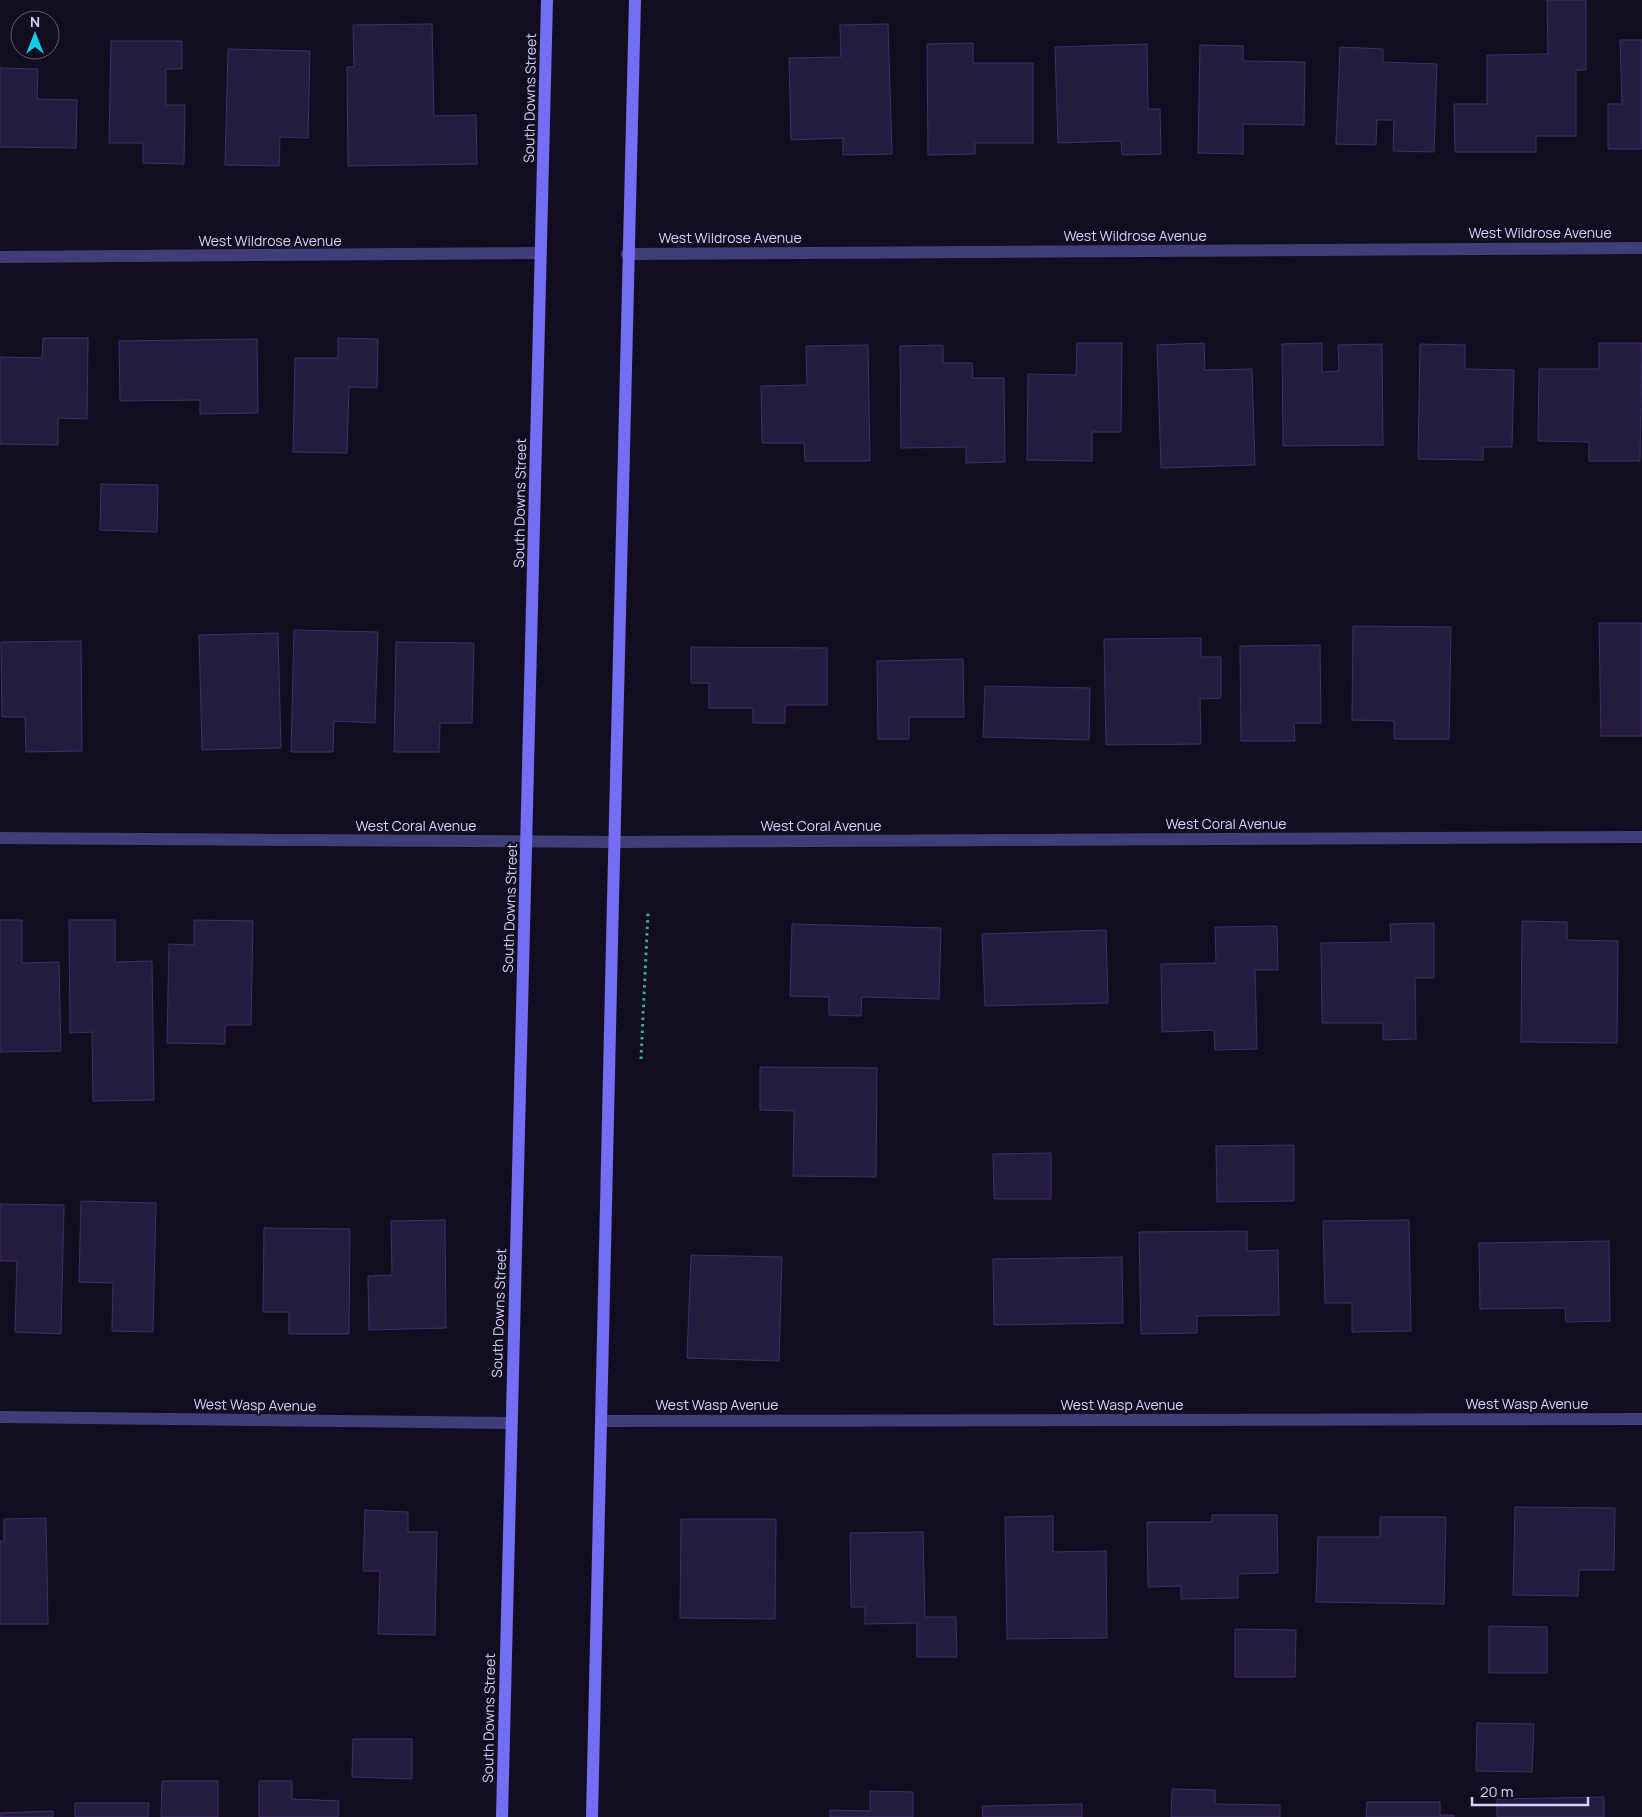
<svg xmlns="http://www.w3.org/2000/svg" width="1642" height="1817" font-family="Manrope,sans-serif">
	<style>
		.building { fill: #241c3f; stroke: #3c2f69 }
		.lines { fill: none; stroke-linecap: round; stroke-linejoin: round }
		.path { stroke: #36aaa5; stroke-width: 3; stroke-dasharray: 2.5 4; stroke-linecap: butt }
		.minor { stroke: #403d7b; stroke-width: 12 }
		.secondary { stroke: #746ef5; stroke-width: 12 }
		.labels { text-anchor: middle; stroke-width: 4.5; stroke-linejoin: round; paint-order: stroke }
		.street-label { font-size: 14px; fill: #d6d0fc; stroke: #120e20 }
	</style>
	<rect width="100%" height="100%" fill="#120e20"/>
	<g class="building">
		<polygon points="1547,0 1586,0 1586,70 1576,70 1576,136 1536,136 1536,152 1455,152 1454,104 1487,104 1487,55 1548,54"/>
		<polygon points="432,24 434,116 476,115 477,164 348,166 347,67 354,67 353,25"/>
		<polygon points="888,24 892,154 843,155 843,138 791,140 789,58 841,57 840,25"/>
		<polygon points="1620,40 1642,40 1642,149 1608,149 1608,104 1622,104"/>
		<polygon points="111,41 182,41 182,69 166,69 166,105 185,105 184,164 143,163 143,143 109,143"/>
		<polygon points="973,43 973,63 1033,63 1033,143 975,143 975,154 928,155 927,44"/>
		<polygon points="1147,44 1148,109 1160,109 1161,154 1122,155 1121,141 1058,143 1055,47"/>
		<polygon points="1200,45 1243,46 1243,61 1305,62 1304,125 1243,124 1243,154 1198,153"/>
		<polygon points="1340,47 1383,49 1383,62 1437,64 1434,152 1393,151 1394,120 1377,120 1376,145 1336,144"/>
		<polygon points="228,49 310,51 308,138 280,137 279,166 225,165"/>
		<polygon points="0,68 38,69 37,99 77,100 76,148 0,147"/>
		<polygon points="43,338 88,338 87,419 58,418 58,445 0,444 0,357 42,358"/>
		<polygon points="338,338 378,339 377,388 349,387 347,453 293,452 295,358 338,358"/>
		<polygon points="257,339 258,413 200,414 200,400 120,401 119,341"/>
		<polygon points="1077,343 1122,343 1121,432 1092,432 1092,461 1027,460 1028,374 1076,375"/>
		<polygon points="1204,343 1205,370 1252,369 1255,465 1161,468 1157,345"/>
		<polygon points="1322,343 1322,372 1339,371 1338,345 1382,344 1383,445 1283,446 1282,344"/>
		<polygon points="1599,343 1642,343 1640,461 1589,461 1589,442 1538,441 1539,369 1599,369"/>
		<polygon points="1420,344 1465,345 1465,369 1514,370 1512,447 1483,447 1483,460 1418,459"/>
		<polygon points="868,345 870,461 805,461 804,443 762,443 761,386 807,385 806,346"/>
		<polygon points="943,345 943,363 972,363 973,378 1004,378 1005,462 966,463 966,447 901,448 900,346"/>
		<polygon points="101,484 158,485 157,532 100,530"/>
		<polygon points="1599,623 1642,623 1642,736 1601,736"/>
		<polygon points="1353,626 1451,627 1449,739 1394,739 1394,721 1352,720"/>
		<polygon points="294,630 378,632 375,723 334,721 333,752 291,752"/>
		<polygon points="278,633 281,748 202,750 199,635"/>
		<polygon points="1201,638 1201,657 1221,657 1221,698 1200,699 1201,744 1106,745 1104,639"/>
		<polygon points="81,641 82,751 26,752 25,717 2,717 1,642"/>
		<polygon points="396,642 474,643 472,723 440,723 439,752 394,752"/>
		<polygon points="1320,645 1321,723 1294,723 1295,741 1241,741 1240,646"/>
		<polygon points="691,647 827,648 827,705 785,705 785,723 753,723 753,708 709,708 709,683 691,683"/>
		<polygon points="963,659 964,717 909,717 909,739 878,739 877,661"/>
		<polygon points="985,686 1090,688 1089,740 983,737"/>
		<polygon points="0,920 22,920 22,963 59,962 61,1051 0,1052"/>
		<polygon points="69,920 115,920 115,962 152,961 154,1100 93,1101 92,1032 70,1033"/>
		<polygon points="194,920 253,921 251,1025 225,1025 225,1044 167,1043 169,944 194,945"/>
		<polygon points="1522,921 1567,922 1567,940 1618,941 1617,1043 1521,1042"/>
		<polygon points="1434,923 1434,978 1415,978 1416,1039 1383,1040 1383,1023 1322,1023 1321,943 1391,942 1390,924"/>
		<polygon points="792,924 941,928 939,999 862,997 861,1016 829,1015 829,997 790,996"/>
		<polygon points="1277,926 1278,970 1255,970 1257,1049 1215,1050 1214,1030 1162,1032 1161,964 1216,963 1215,927"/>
		<polygon points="1106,930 1108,1003 985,1006 982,934"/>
		<polygon points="760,1067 877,1068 876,1177 793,1176 794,1111 760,1110"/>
		<polygon points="1294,1145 1294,1201 1217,1202 1216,1146"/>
		<polygon points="1051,1153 1051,1199 994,1199 993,1154"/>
		<polygon points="81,1201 156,1203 153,1332 112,1331 113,1283 79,1282"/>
		<polygon points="0,1204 64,1205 61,1334 15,1332 17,1261 0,1261"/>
		<polygon points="445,1220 446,1328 369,1330 368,1276 392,1275 391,1221"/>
		<polygon points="1409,1220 1411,1331 1352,1332 1352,1303 1325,1303 1323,1221"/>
		<polygon points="264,1228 350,1229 349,1334 289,1334 289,1312 263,1312"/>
		<polygon points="1247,1231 1247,1251 1278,1250 1279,1315 1197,1316 1197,1333 1141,1334 1139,1232"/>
		<polygon points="1609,1241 1610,1321 1566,1322 1565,1308 1480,1309 1479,1243"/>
		<polygon points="691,1255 782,1257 779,1361 687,1358"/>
		<polygon points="1122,1257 1123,1323 994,1325 993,1259"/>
		<polygon points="1515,1507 1615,1508 1614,1570 1579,1570 1578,1596 1513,1595"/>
		<polygon points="365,1510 408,1512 408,1532 437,1532 435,1635 378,1634 380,1571 363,1571"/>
		<polygon points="1212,1515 1277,1515 1278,1573 1238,1574 1238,1598 1181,1599 1181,1586 1148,1587 1147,1522 1212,1522"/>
		<polygon points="1053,1516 1053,1552 1106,1551 1107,1638 1007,1639 1005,1517"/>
		<polygon points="1380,1517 1446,1517 1444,1604 1316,1602 1318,1537 1380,1537"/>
		<polygon points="46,1518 48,1624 0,1624 0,1541 4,1541 4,1519"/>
		<polygon points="681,1519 776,1519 775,1619 680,1618"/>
		<polygon points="923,1532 925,1617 956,1617 957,1657 917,1657 917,1623 865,1624 865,1607 851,1607 850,1533"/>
		<polygon points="1489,1626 1547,1627 1547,1673 1489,1673"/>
		<polygon points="1235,1629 1296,1630 1295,1677 1235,1677"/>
		<polygon points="1477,1723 1534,1724 1532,1772 1476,1771"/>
		<polygon points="353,1739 412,1739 412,1779 352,1777"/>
		<polygon points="162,1781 218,1781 218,1817 161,1817"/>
		<polygon points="259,1781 292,1781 292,1799 339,1801 338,1817 259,1817"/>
		<polygon points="1172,1789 1215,1790 1215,1804 1280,1805 1280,1817 1171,1817"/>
		<polygon points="870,1791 913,1792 913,1817 830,1817 830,1810 870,1811"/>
		<polygon points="1604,1797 1604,1817 1497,1817 1497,1799"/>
		<polygon points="1367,1802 1440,1802 1440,1815 1454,1815 1454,1817 1366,1817"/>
		<polygon points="75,1803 149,1803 148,1817 75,1817"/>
		<polygon points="1082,1804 1082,1817 983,1817 982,1806"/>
		<polygon points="53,1811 53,1817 0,1817 0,1813"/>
	</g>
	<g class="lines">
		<polyline class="path" points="641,1059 648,912"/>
		<g class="minor">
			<polyline points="627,254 1642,248"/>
			<polyline points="0,257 541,253"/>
			<polyline points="0,838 615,842 1642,837"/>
			<polyline points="0,1417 510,1423"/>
			<polyline points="603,1421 1642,1419"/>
		</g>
		<g class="secondary">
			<polyline points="502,1817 547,0"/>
			<path d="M 592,1817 C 608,1211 617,606 635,0"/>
		</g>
	</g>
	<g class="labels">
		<g class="street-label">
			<text transform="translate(530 98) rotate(-89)" y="5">South Downs Street</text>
			<text x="1540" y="238">West Wildrose Avenue</text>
			<text x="1135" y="241">West Wildrose Avenue</text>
			<text x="730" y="243">West Wildrose Avenue</text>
			<text x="270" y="246">West Wildrose Avenue</text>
			<text transform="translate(520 503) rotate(-89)" y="5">South Downs Street</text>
			<text x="1226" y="829">West Coral Avenue</text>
			<text x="416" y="831">West Coral Avenue</text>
			<text x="821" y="831">West Coral Avenue</text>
			<text transform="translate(510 908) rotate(-88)" y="5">South Downs Street</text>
			<text transform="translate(499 1313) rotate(-88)" y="5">South Downs Street</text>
			<text x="1527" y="1409">West Wasp Avenue</text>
			<text transform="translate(255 1405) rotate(1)" y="5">West Wasp Avenue</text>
			<text x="717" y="1410">West Wasp Avenue</text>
			<text x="1122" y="1410">West Wasp Avenue</text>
			<text transform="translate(489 1718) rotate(-89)" y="5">South Downs Street</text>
		</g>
	</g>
	<g transform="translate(35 35)"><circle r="24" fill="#120e20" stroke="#605c78"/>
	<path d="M0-4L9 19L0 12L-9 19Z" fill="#10cee7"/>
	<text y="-8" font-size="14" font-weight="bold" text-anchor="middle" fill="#d6d0fc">N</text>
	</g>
	<path d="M1472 1797v8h116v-8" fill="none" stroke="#d6d0fc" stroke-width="2.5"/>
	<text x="1480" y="1797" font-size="15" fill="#d6d0fc" stroke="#120e20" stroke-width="4" paint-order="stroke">20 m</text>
</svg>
